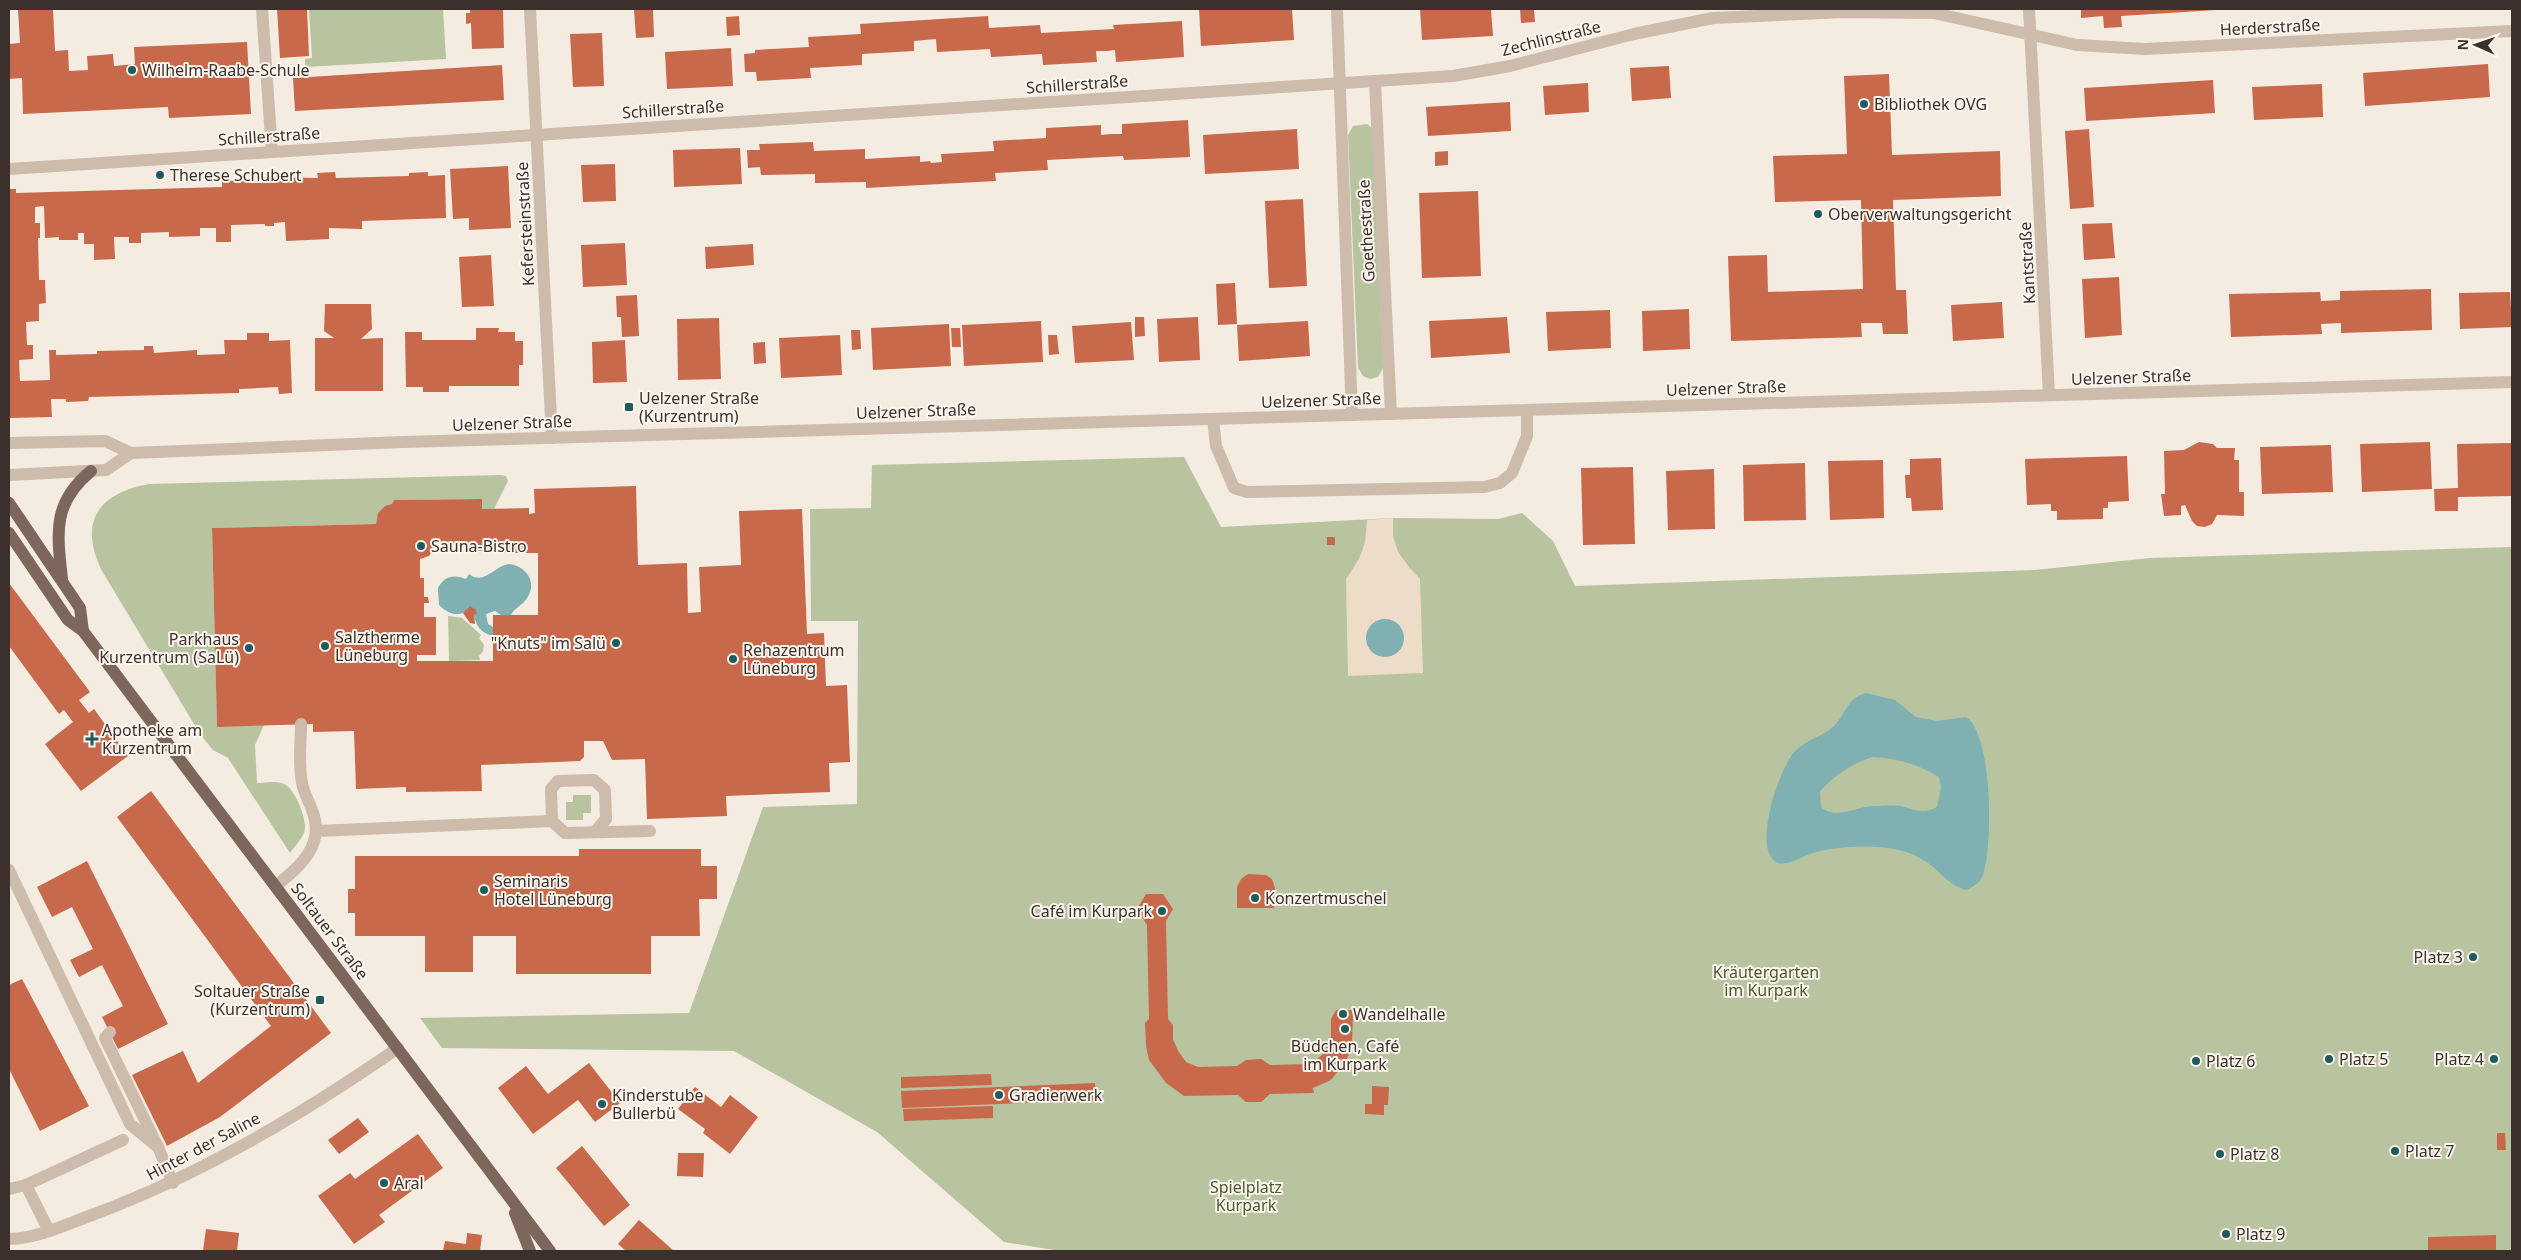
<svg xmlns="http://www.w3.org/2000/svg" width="2521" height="1260" font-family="'Noto Sans',sans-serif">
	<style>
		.green { fill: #b8c4a0 }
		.plaza { fill: #ecdcc8; fill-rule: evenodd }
		.water { fill: #7fb0b2; fill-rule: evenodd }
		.building { fill: #c8694b; fill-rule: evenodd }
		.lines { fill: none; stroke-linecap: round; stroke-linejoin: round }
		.minor { stroke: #cdbbac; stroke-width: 12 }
		.major { stroke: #7d675c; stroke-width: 12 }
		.poi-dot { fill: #1f5a5e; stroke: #fbf5ee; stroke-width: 2 }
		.labels { text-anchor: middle; stroke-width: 4; stroke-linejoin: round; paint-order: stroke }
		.street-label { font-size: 16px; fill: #3b302b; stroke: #fbf5ee }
		.poi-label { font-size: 16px; fill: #3b302b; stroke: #fbf5ee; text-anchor: start }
		.park-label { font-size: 16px; fill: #4a5a2e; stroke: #fbf5ee }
	</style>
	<rect width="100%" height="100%" fill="#f4ebe1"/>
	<g class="green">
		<polygon points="309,9 443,9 446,59 305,67 305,59 312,58"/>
		<polygon points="1367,124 1372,128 1383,368 1378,377 1370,379 1363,376 1358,368 1348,135 1353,126"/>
		<polygon points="1184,457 1221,527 1393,518 1498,519 1522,513 1553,541 1575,586 2035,570 2150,558 2512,547 2512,1251 1061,1251 1004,1242 877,1132 734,1051 442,1048 420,1018 689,1013 763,807 857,804 858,621 811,621 810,509 871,508 872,465"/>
		<path d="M 501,475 L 506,476 L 508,481 L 494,509 L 482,509 L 482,499 L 394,500 L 392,504 L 379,513 L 376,524 L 212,528 L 217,726 L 264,725 L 255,745 L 257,783 C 265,783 277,780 284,784 C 295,788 309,823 304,833 C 301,840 294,847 290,853 L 228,758 L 213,750 L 200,734 L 102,571 C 78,522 98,493 149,484 Z"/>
		<polygon points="448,616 462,618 481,635 479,638 484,645 483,651 479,656 480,660 449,661"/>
		<polygon points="573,795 591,795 591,813 583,813 583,820 566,820 566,802 573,802"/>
	</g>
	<path class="plaza" d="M 1393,518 L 1393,536 L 1398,552 L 1409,567 L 1420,579 L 1423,673 L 1348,676 L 1346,579 L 1359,559 L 1365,542 L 1367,520 ZM 1376,621 L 1394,621 L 1402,630 L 1401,649 L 1391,656 L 1379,656 L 1367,631 Z"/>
	<g class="water">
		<path d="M 509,564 C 526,566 538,582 527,598 C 523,605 514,608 511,615 L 501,615 L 495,611 L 486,614 L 488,624 L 493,627 L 493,636 C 481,633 476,626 474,615 L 466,611 C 456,618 446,612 439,605 L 438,588 C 444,576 454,574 466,579 L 469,574 C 484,586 494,566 509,564 Z"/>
		<circle cx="1385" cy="638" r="19"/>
		<path d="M 1866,693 L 1895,700 L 1916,717 L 1937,721 L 1966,717 C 1993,734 1993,846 1983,875 C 1980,883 1974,886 1967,890 C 1949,886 1942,873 1928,863 C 1913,852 1895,848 1878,847 C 1858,846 1829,847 1810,854 C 1802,857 1787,866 1778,863 C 1750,851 1780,767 1795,751 C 1806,740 1823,736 1833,727 C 1846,715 1846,698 1866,693 ZM 1873,757 C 1896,758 1920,765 1939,777 L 1941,787 L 1937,807 C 1923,815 1914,809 1900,806 C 1891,805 1881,806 1873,806 C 1855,807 1836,820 1821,807 L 1820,791 C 1836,775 1850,764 1873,757 Z"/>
	</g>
	<g class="building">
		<polygon points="18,9 53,9 55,51 68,50 69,71 88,70 87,56 113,54 114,66 135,64 134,47 247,42 251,114 169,118 168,107 23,114 22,78 9,79 9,44 20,43"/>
		<polygon points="277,9 307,9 309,56 280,58"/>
		<polygon points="470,9 503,9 504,48 472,49 471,23 466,24 466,13 470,13"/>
		<polygon points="634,9 653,9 654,37 636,38"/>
		<polygon points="1199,9 1292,9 1294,40 1201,46"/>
		<polygon points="1420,9 1491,9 1493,36 1422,40"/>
		<polygon points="1520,9 1534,9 1535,22 1521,23"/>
		<polygon points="2081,9 2216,9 2216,10 2121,16 2122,27 2104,28 2103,16 2081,18"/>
		<polygon points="739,16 740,35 727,36 726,17"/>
		<polygon points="988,16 989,28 1040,25 1041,33 1114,29 1113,25 1182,21 1184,57 1116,62 1115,50 1107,51 1096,51 1097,62 1043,65 1042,54 991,57 990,49 937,52 936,39 914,41 914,51 862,54 862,65 810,68 811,78 757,81 756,72 745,72 744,54 755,53 755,50 809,47 808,37 861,34 860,24"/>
		<polygon points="602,33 604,86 573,87 570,34"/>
		<polygon points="731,48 733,86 667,89 665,52"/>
		<polygon points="2488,64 2490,97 2365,106 2363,73"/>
		<polygon points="502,65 504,100 295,111 293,78"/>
		<polygon points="1669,66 1671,98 1632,101 1630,68"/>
		<polygon points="1889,74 1892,155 2000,151 2001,196 1893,200 1896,290 1906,290 1908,334 1883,334 1882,323 1861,323 1862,337 1731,341 1728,256 1767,255 1768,292 1863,289 1861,200 1775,202 1773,156 1847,154 1844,76"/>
		<polygon points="2213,80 2215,113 2086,121 2084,88"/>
		<polygon points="1588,83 1589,112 1545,115 1543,86"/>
		<polygon points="2322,84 2323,117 2254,120 2252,87"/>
		<polygon points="1510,102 1511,131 1428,136 1426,107"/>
		<polygon points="1188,120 1190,157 1124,160 1123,156 1047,160 1048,170 995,173 996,181 866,188 866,182 815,183 815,174 761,175 760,167 748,168 747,150 760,150 759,144 813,142 814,151 865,149 865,159 920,156 920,162 930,161 931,163 942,162 941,154 994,151 993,141 1046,138 1046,128 1101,125 1101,135 1111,134 1122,134 1122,124"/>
		<polygon points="1297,129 1299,169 1205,174 1203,135"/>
		<polygon points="2089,129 2094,207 2070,209 2065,131"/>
		<polygon points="740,148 742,184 674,187 673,150"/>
		<polygon points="1448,151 1448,165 1435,166 1435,152"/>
		<polygon points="615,164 616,201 583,202 581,165"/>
		<polygon points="508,166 511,228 469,230 469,218 453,219 450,169"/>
		<polygon points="335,172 336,178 409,176 409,173 428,172 428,176 445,175 446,218 362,221 362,229 329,228 329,239 286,241 285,222 274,223 274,226 265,226 265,224 231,225 231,242 216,242 216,228 200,228 200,236 169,237 169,232 141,233 141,243 129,243 129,237 114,237 115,259 94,260 94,244 84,244 84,233 78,233 78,240 59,240 59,237 45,238 44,206 35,207 35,223 40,223 40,238 38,238 39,280 45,280 46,303 39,304 39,321 26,322 27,345 33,345 33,359 19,360 20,381 50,380 49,350 56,350 56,355 97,354 97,351 144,350 144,346 153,346 154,353 197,350 197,355 225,354 224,340 247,340 247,333 269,333 269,341 290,340 292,393 279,394 278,387 239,389 239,393 89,397 88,401 66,402 66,399 51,399 52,417 9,418 9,189 16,189 16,193 222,187 222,181 250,180 250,183 262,183 262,177 318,178 317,173"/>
		<polygon points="1478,191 1481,276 1422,278 1419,193"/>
		<polygon points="1303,199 1307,286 1269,288 1265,201"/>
		<polygon points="2112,223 2115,258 2084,260 2082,224"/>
		<polygon points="625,243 627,285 583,287 581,245"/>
		<polygon points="753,244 754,265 706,269 705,247"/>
		<polygon points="491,255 494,306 462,307 459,257"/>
		<polygon points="2119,277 2122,335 2085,338 2082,279"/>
		<polygon points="1235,283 1237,324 1218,325 1216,284"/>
		<polygon points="2431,289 2432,330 2341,333 2341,323 2321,324 2322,334 2231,337 2229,294 2320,292 2321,301 2340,300 2340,291"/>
		<polygon points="2510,292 2512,327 2460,329 2459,293"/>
		<polygon points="637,295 639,336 622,337 621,317 617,317 616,296"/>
		<polygon points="2002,302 2004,338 1953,341 1951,305"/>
		<polygon points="325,304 371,304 372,329 361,339 383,338 383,391 315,391 315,338 334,338 324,331"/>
		<polygon points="1689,309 1690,349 1643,351 1642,311"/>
		<polygon points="1610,310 1611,348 1548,351 1546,312"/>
		<polygon points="1135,317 1144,317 1145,336 1135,337"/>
		<polygon points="1198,317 1200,360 1159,362 1157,319"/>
		<polygon points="1507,317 1510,353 1431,358 1429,321"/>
		<polygon points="719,318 721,379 678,380 677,319"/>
		<polygon points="1041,321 1043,362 964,366 962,325"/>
		<polygon points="1308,321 1310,356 1239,361 1237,325"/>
		<polygon points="1131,322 1134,360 1075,363 1072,326"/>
		<polygon points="949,324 951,366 873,370 871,328"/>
		<polygon points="476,328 499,328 498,332 515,332 515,341 523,341 523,365 519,365 519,386 449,386 449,392 423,392 423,387 406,387 405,332 422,332 422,340 476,340"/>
		<polygon points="951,328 960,328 961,347 952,347"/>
		<polygon points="851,330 860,330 861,349 852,350"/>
		<polygon points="840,335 842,375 781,378 779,338"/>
		<polygon points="1048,335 1057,335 1059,354 1049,355"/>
		<polygon points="625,340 627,382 593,383 592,342"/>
		<polygon points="765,342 766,363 754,364 753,343"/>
		<polygon points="2199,442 2213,444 2217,448 2235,448 2234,460 2239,460 2239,492 2244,492 2244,516 2217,515 2212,524 2205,527 2197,526 2192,521 2185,505 2181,506 2181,515 2164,516 2161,494 2165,494 2164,451 2184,450"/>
		<polygon points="2430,442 2432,489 2362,492 2360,444"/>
		<polygon points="2512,443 2512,496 2458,497 2458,511 2435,511 2434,489 2458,488 2457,444"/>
		<polygon points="2331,445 2333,492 2262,494 2260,447"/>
		<polygon points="2127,456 2129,501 2108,502 2108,508 2103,508 2103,519 2057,520 2057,511 2051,511 2051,504 2027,505 2025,459"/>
		<polygon points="1941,458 1943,510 1912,511 1911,498 1906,498 1905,475 1910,475 1910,459"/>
		<polygon points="1883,460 1884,518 1830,520 1828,461"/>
		<polygon points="1805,463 1806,520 1744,521 1743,465"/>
		<polygon points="1633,467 1635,544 1583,545 1581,468"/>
		<polygon points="1714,469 1715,529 1668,530 1666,471"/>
		<path d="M 636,486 L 638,565 L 687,563 L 688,613 L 701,612 L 699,567 L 741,565 L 739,511 L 802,509 L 807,634 L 824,633 L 826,686 L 847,685 L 850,762 L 829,763 L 830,792 L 726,796 L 727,816 L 647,819 L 645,759 L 612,760 L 603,741 L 584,741 L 584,757 L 580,761 L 481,765 L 482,791 L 406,792 L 406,787 L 356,789 L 354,731 L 313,732 L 313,724 L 217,727 L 212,528 L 376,524 L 378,513 L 385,506 L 392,504 L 394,500 L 482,499 L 482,509 L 529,508 L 529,514 L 535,513 L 534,489 ZM 434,543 L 473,546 L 473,550 L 476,551 L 488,551 L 488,545 L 496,544 L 496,553 L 538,553 L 538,615 L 493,615 L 493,661 L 417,661 L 417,655 L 436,655 L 436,617 L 424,617 L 424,603 L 429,603 L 428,597 L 424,597 L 424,578 L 420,578 L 420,559 L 429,556 L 433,550 Z"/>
		<rect x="1327" y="537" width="8" height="8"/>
		<polygon points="9,583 90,692 79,700 89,713 94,709 128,756 81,791 45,744 73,722 64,710 59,714 9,646"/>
		<polygon points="470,606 476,610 477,614 474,614 475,624 470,623 463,613"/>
		<polygon points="151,791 331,1033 220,1117 167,1146 132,1075 183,1051 198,1083 271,1026 117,817"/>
		<polygon points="579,849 701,849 701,866 717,866 717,899 699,899 700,936 651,936 651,974 516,974 516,936 473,936 473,972 425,972 425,936 355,936 355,913 348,913 348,889 355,889 355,856 579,856"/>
		<polygon points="87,861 168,1024 118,1049 102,1017 123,1006 102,965 79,977 70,960 93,949 72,907 52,917 37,887"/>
		<polygon points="1248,874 1266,875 1272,879 1275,888 1274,908 1237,908 1237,887 1241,879"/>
		<polygon points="1146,894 1163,894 1173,909 1166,921 1168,1019 1173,1025 1173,1039 1178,1051 1186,1062 1198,1067 1237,1066 1246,1060 1261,1059 1270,1065 1311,1064 1322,1055 1331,1037 1331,1019 1336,1010 1353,1010 1352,1047 1346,1061 1331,1080 1313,1088 1314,1093 1270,1094 1261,1102 1246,1102 1238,1095 1184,1096 1166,1083 1149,1060 1146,1046 1145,1023 1149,1019 1147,925 1137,909"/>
		<polygon points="22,979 89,1106 40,1131 9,1069 9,985"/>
		<polygon points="589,1063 620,1103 595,1122 578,1100 533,1134 498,1088 526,1066 548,1094"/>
		<polygon points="991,1074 992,1085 901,1088 901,1077"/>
		<polygon points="1095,1083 1096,1100 902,1108 901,1091"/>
		<polygon points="1372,1086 1389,1087 1388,1105 1384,1105 1384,1115 1365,1114 1365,1104 1372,1104"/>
		<polygon points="695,1087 721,1107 730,1095 758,1117 730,1154 703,1133 705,1129 678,1109"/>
		<polygon points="993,1106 993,1118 904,1121 903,1109"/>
		<polygon points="358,1118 369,1132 339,1154 328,1140"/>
		<polygon points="2497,1133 2505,1133 2506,1150 2497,1150"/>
		<polygon points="418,1134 443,1168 379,1215 385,1222 354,1244 318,1196 350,1173 355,1179"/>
		<polygon points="582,1146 630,1205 604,1226 556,1168"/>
		<polygon points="678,1153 704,1153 703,1177 677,1176"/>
		<polygon points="639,1220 674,1251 626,1251 618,1244"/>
		<polygon points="206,1229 239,1233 237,1251 203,1251"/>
		<polygon points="467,1233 482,1235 480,1251 443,1251 445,1241 466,1244"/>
		<polygon points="2496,1235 2496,1251 2428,1251 2428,1237"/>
	</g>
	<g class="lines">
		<g class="minor">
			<polyline points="262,9 272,152"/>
			<polyline points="530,9 552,438"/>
			<polyline points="1337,9 1352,415"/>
			<polyline points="2029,9 2049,395"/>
			<polyline points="1375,82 1391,414"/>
			<polyline points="9,169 1453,76 1510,66 1634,34 1713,18 1844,12 1934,13 2077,45 2145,49 2512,31"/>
			<polyline points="1213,419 1216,446 1234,488 1247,492 1484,487 1500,483 1512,473 1527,436 1527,410"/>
			<polyline points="9,443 105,441 131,453 403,442 2512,382"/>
			<polyline points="9,475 106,470 131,453"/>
			<polyline points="552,821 551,789 558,781 594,780 605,790 606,819 595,832"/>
			<polyline points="317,831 552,821 565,833 650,831"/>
			<polyline points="9,870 130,1124 158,1147"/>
			<path d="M 276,886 C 300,866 326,845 312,810 C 309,801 303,792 302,782 C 298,763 301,743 301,724"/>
			<polyline points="110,1032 105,1038 158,1147 173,1183"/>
			<polyline points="26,1185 123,1140"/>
			<polyline points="9,1189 26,1185 49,1231"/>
			<path d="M 9,1239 C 38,1238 65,1225 92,1215 C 202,1174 301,1115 398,1048"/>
		</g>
		<g class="major">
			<polyline points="9,503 80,608 83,631"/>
			<polyline points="9,533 68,620 83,631 550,1251"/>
			<path d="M 62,579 C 57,533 52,503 91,471"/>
			<polyline points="515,1213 530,1251"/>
		</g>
	</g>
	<g class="poi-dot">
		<circle cx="132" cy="70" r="5"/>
		<circle cx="1864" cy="104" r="5"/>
		<circle cx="160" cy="175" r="5"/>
		<circle cx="1818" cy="214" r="5"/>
		<rect x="624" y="402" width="10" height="10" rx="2.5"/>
		<circle cx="421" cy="546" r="5"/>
		<circle cx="616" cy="643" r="5"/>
		<circle cx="325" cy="646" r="5"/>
		<circle cx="249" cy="648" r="5"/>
		<circle cx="733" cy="659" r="5"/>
		<path d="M89.5 731.5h5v5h5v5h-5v5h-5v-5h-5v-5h5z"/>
		<circle cx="484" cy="890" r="5"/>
		<circle cx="1255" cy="898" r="5"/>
		<circle cx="1162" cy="911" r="5"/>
		<circle cx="2473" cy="957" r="5"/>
		<rect x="315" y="995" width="10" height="10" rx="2.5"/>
		<circle cx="1343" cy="1014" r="5"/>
		<circle cx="1345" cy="1029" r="5"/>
		<circle cx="2329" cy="1059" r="5"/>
		<circle cx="2494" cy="1059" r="5"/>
		<circle cx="2196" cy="1061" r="5"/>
		<circle cx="999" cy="1095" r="5"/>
		<circle cx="602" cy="1104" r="5"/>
		<circle cx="2395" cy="1151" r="5"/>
		<circle cx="2220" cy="1154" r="5"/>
		<circle cx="384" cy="1183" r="5"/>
		<circle cx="2226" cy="1234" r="5"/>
	</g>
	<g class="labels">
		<g class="street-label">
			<text transform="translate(2270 27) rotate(-3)" y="6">Herderstraße</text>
			<text transform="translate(1551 38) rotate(-14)" y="6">Zechlinstraße</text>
			<text transform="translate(1077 84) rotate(-4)" y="6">Schillerstraße</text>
			<text transform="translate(673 109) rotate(-4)" y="6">Schillerstraße</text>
			<text transform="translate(269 136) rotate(-4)" y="6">Schillerstraße</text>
			<text transform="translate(525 224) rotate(-93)" y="6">Kefersteinstraße</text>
			<text transform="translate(1366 231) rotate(-93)" y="6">Goethestraße</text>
			<text transform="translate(2027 263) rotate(-93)" y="6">Kantstraße</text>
			<text transform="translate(2131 377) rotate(-2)" y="6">Uelzener Straße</text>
			<text transform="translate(1726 388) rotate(-2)" y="6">Uelzener Straße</text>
			<text transform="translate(1321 400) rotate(-2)" y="6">Uelzener Straße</text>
			<text transform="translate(916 411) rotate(-2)" y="6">Uelzener Straße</text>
			<text transform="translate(512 423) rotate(-2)" y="6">Uelzener Straße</text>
			<text transform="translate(330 931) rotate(53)" y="6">Soltauer Straße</text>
			<text transform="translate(203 1146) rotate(-28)" y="6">Hinter der Saline</text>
		</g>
		<g class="poi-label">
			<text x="142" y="76">Wilhelm-Raabe-Schule</text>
			<text x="1874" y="110">Bibliothek OVG</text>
			<text x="170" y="181">Therese Schubert</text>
			<text x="1828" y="220">Oberverwaltungsgericht</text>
			<text x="639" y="404">Uelzener Straße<tspan x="639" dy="18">(Kurzentrum)</tspan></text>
			<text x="431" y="552">Sauna-Bistro</text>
			<text x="335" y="643">Salztherme<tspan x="335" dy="18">Lüneburg</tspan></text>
			<text x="239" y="645" text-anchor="end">Parkhaus<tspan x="239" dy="18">Kurzentrum (SaLü)</tspan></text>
			<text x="606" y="649" text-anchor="end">"Knuts" im Salü</text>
			<text x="743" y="656">Rehazentrum<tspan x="743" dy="18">Lüneburg</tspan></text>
			<text x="102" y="736">Apotheke am<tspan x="102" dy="18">Kurzentrum</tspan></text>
			<text x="494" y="887">Seminaris<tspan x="494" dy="18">Hotel Lüneburg</tspan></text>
			<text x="1265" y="904">Konzertmuschel</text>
			<text x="1152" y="917" text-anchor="end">Café im Kurpark</text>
			<text x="2463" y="963" text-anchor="end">Platz 3</text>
			<text x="310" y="997" text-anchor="end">Soltauer Straße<tspan x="310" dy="18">(Kurzentrum)</tspan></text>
			<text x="1353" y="1020">Wandelhalle</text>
			<text x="1345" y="1052" text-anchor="middle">Büdchen, Café<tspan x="1345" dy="18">im Kurpark</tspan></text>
			<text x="2339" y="1065">Platz 5</text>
			<text x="2484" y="1065" text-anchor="end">Platz 4</text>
			<text x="2206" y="1067">Platz 6</text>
			<text x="612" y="1101">Kinderstube<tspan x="612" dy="18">Bullerbü</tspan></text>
			<text x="1009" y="1101">Gradierwerk</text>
			<text x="2405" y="1157">Platz 7</text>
			<text x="2230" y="1160">Platz 8</text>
			<text x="394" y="1189">Aral</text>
			<text x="2236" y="1240">Platz 9</text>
		</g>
		<g class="park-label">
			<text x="1766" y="978">Kräutergarten<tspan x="1766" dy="18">im Kurpark</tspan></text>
			<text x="1246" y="1193">Spielplatz<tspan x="1246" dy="18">Kurpark</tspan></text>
		</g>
	</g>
	<rect width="2521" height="1260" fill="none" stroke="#3b302b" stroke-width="20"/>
	<g transform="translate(2476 45) rotate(272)" stroke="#fbf5ee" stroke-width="4" paint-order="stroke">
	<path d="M0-4L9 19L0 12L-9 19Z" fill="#3b302b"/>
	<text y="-8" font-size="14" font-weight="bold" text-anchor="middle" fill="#3b302b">N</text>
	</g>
</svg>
